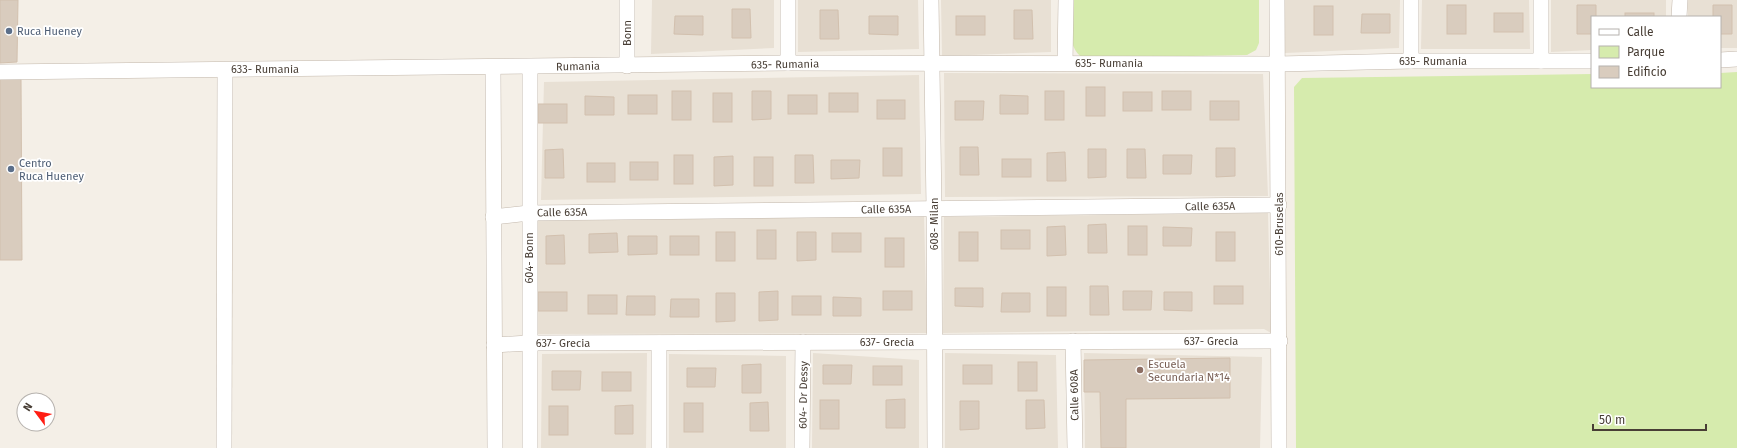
<svg xmlns="http://www.w3.org/2000/svg" width="1737" height="448" font-family="'Fira Sans',sans-serif">
	<style>
		.residential { fill: #e8e0d4 }
		.green { fill: #d6ebad }
		.building { fill: #d9ccbe; stroke: #d2c0ae }
		.lines { fill: none; stroke-linecap: round; stroke-linejoin: round }
		.street-casing { stroke: #c3b8ac; stroke-width: 16 }
		.street { stroke: #fff; stroke-width: 15 }
		.service-dot { fill: #5c6f8a; stroke: #fff; stroke-width: 1.5 }
		.education-dot { fill: #8d6e63; stroke: #fff; stroke-width: 1.5 }
		.labels { text-anchor: middle; stroke-width: 3.5; stroke-linejoin: round; paint-order: stroke }
		.service-label { font-size: 11px; fill: #4e5e75; stroke: #fff; text-anchor: start }
		.street-label { font-size: 11px; fill: #483e35; stroke: #fff }
		.education-label { font-size: 11px; fill: #785e54; stroke: #fff; text-anchor: start }
	</style>
	<rect width="100%" height="100%" fill="#f4efe7"/>
	<g class="residential">
		<polygon points="652,0 774,0 774,48 651,54"/>
		<polygon points="798,0 918,0 919,49 798,52"/>
		<polygon points="941,0 1051,0 1051,52 942,56"/>
		<polygon points="1285,0 1400,0 1399,48 1285,53"/>
		<polygon points="1422,0 1529,0 1530,49 1421,49"/>
		<polygon points="1551,0 1666,0 1666,17 1592,17 1592,50 1551,52"/>
		<polygon points="1688,0 1737,0 1737,48 1720,48 1720,17 1688,17"/>
		<polygon points="944,73 1263,74 1268,196 945,197"/>
		<polygon points="919,75 921,194 541,200 544,82"/>
		<polygon points="1268,213 1271,333 1264,329 943,333 944,217"/>
		<polygon points="924,216 927,333 537,334 537,221"/>
		<polygon points="647,353 646,448 541,448 542,354"/>
		<polygon points="813,353 919,360 919,448 812,448"/>
		<polygon points="945,353 1056,355 1058,448 945,448"/>
		<polygon points="1084,353 1262,357 1260,448 1085,448"/>
		<polygon points="669,354 786,356 786,448 669,448"/>
	</g>
	<g class="green">
		<path d="M 1072,0 L 1259,0 L 1259,43 L 1256,50 L 1247,55 L 1083,58 C 1065,47 1072,18 1072,0 Z"/>
		<polygon points="1737,72 1737,448 1296,448 1294,87 1302,78 1592,74 1592,87 1720,87 1720,73"/>
	</g>
	<g class="building">
		<polygon points="0,0 18,0 17,62 0,63"/>
		<rect x="1447" y="5" width="19" height="29"/>
		<polygon points="1577,5 1596,5 1596,17 1592,17 1592,34 1577,34"/>
		<polygon points="1713,5 1732,5 1732,34 1720,34 1720,17 1713,17"/>
		<rect x="1314" y="6" width="19" height="29"/>
		<polygon points="732,9 750,9 751,38 732,38"/>
		<polygon points="820,10 838,10 839,39 820,39"/>
		<polygon points="1014,10 1032,10 1033,39 1014,39"/>
		<rect x="1494" y="13" width="29" height="19"/>
		<rect x="1625" y="13" width="29" height="4"/>
		<polygon points="1362,14 1390,14 1390,33 1361,33"/>
		<polygon points="675,16 703,16 703,35 674,34"/>
		<polygon points="869,16 898,16 898,35 869,34"/>
		<rect x="956" y="16" width="29" height="19"/>
		<polygon points="0,78 21,78 22,260 0,260"/>
		<rect x="1086" y="87" width="19" height="29"/>
		<rect x="672" y="91" width="19" height="29"/>
		<polygon points="752,91 771,91 771,119 752,120"/>
		<rect x="1045" y="91" width="19" height="29"/>
		<rect x="1162" y="91" width="29" height="19"/>
		<rect x="1123" y="92" width="29" height="19"/>
		<rect x="713" y="93" width="19" height="29"/>
		<rect x="829" y="93" width="29" height="19"/>
		<rect x="628" y="95" width="29" height="19"/>
		<rect x="788" y="95" width="29" height="19"/>
		<polygon points="1000,95 1028,96 1028,114 1000,114"/>
		<polygon points="585,96 614,97 614,115 585,115"/>
		<rect x="877" y="100" width="28" height="19"/>
		<polygon points="955,101 984,101 983,120 955,120"/>
		<rect x="1210" y="101" width="29" height="19"/>
		<rect x="538" y="104" width="29" height="19"/>
		<polygon points="960,147 978,147 979,175 960,175"/>
		<rect x="883" y="148" width="19" height="28"/>
		<polygon points="1216,148 1235,148 1235,176 1216,177"/>
		<polygon points="563,149 564,178 545,178 545,150"/>
		<polygon points="1088,149 1106,149 1106,177 1088,178"/>
		<polygon points="1127,149 1145,149 1146,178 1127,178"/>
		<polygon points="1065,152 1066,181 1047,181 1047,153"/>
		<rect x="674" y="155" width="19" height="29"/>
		<polygon points="795,155 813,155 814,183 795,183"/>
		<polygon points="1163,155 1192,155 1191,174 1163,174"/>
		<polygon points="733,156 733,185 714,186 714,157"/>
		<rect x="754" y="157" width="19" height="29"/>
		<rect x="1002" y="159" width="29" height="18"/>
		<polygon points="831,160 860,160 859,178 831,179"/>
		<rect x="630" y="162" width="28" height="18"/>
		<rect x="587" y="163" width="28" height="19"/>
		<polygon points="1106,224 1107,253 1088,253 1088,225"/>
		<polygon points="1065,226 1066,255 1047,256 1047,227"/>
		<rect x="1128" y="226" width="19" height="29"/>
		<polygon points="1163,227 1192,228 1191,246 1163,246"/>
		<rect x="757" y="230" width="19" height="29"/>
		<rect x="1001" y="230" width="29" height="19"/>
		<rect x="716" y="232" width="19" height="29"/>
		<polygon points="797,232 816,232 816,260 797,261"/>
		<rect x="959" y="232" width="19" height="29"/>
		<rect x="1216" y="232" width="19" height="29"/>
		<polygon points="617,233 618,252 589,253 589,234"/>
		<rect x="832" y="233" width="29" height="19"/>
		<polygon points="564,235 565,264 546,264 546,236"/>
		<polygon points="628,236 657,236 657,254 628,255"/>
		<rect x="670" y="236" width="29" height="19"/>
		<rect x="885" y="238" width="19" height="29"/>
		<polygon points="1090,286 1108,286 1109,315 1090,315"/>
		<rect x="1214" y="286" width="29" height="18"/>
		<rect x="1047" y="287" width="19" height="29"/>
		<polygon points="955,288 983,288 983,307 955,306"/>
		<polygon points="778,291 778,320 759,321 759,292"/>
		<rect x="883" y="291" width="29" height="19"/>
		<polygon points="1123,291 1152,291 1151,310 1123,310"/>
		<rect x="538" y="292" width="29" height="19"/>
		<polygon points="1164,292 1192,292 1192,311 1164,310"/>
		<polygon points="716,293 735,293 735,321 716,322"/>
		<polygon points="1002,293 1030,293 1030,312 1001,312"/>
		<rect x="588" y="295" width="29" height="19"/>
		<polygon points="627,296 655,296 655,315 626,315"/>
		<rect x="792" y="296" width="29" height="19"/>
		<polygon points="833,297 861,298 861,316 833,316"/>
		<polygon points="671,299 699,299 699,317 670,317"/>
		<polygon points="1230,358 1230,398 1126,399 1126,448 1101,448 1100,392 1084,392 1084,360"/>
		<rect x="1018" y="362" width="19" height="29"/>
		<polygon points="761,364 761,393 742,393 742,365"/>
		<polygon points="823,365 852,365 851,384 823,384"/>
		<rect x="963" y="365" width="29" height="19"/>
		<rect x="873" y="366" width="29" height="19"/>
		<polygon points="687,368 716,368 715,387 687,387"/>
		<polygon points="552,371 581,371 580,390 552,390"/>
		<rect x="602" y="372" width="29" height="19"/>
		<polygon points="905,399 905,428 886,428 886,400"/>
		<rect x="820" y="400" width="19" height="29"/>
		<polygon points="1026,400 1044,400 1045,428 1026,429"/>
		<polygon points="960,401 979,401 979,429 960,430"/>
		<polygon points="768,402 769,431 750,431 750,403"/>
		<rect x="684" y="403" width="19" height="29"/>
		<polygon points="633,405 633,434 615,434 615,406"/>
		<rect x="549" y="406" width="19" height="29"/>
	</g>
	<g class="lines">
		<defs>
			<g id="street">
				<polyline points="627,0 627,66"/>
				<polyline points="788,0 788,63"/>
				<polyline points="931,0 934,208 935,448"/>
				<polyline points="1277,0 1279,448"/>
				<polyline points="1541,0 1541,61"/>
				<polyline points="1679,17 1680,0"/>
				<polyline points="1720,60 1737,59"/>
				<polyline points="1411,61 1411,0"/>
				<polyline points="1065,63 1066,0"/>
				<polyline points="493,67 495,448"/>
				<polyline points="530,67 530,448"/>
				<polyline points="0,72 788,63 1278,64 1411,61 1592,61"/>
				<polyline points="493,217 529,213 1279,205"/>
				<polyline points="1073,341 1075,448"/>
				<polyline points="494,345 529,343 1280,341"/>
				<polyline points="224,448 225,70"/>
				<polyline points="659,448 659,343"/>
				<polyline points="802,448 803,342"/>
			</g>
		</defs>
		<use href="#street" class="street-casing"/>
		<use href="#street" class="street"/>
	</g>
	<g class="service-dot">
		<circle cx="9" cy="31" r="4"/>
		<circle cx="11" cy="169" r="4"/>
	</g>
	<circle class="education-dot" cx="1140" cy="370" r="4"/>
	<g class="labels">
		<g class="service-label">
			<text x="17" y="35">Ruca Hueney</text>
			<text x="19" y="167">Centro<tspan x="19" dy="13">Ruca Hueney</tspan></text>
		</g>
		<g class="street-label">
			<text transform="translate(627 33) rotate(-90)" y="4">Bonn</text>
			<text x="1433" y="65">635- Rumania</text>
			<text x="1109" y="67">635- Rumania</text>
			<text transform="translate(785 64) rotate(-1)" y="4">635- Rumania</text>
			<text transform="translate(578 66) rotate(-1)" y="4">Rumania</text>
			<text x="265" y="73">633- Rumania</text>
			<text transform="translate(1210 206) rotate(-1)" y="4">Calle 635A</text>
			<text transform="translate(886 209) rotate(-1)" y="4">Calle 635A</text>
			<text transform="translate(562 212) rotate(-1)" y="4">Calle 635A</text>
			<text transform="translate(934 224) rotate(-90)" y="4">608- Milan</text>
			<text transform="translate(1279 224) rotate(-90)" y="4">610-Bruselas</text>
			<text transform="translate(529 258) rotate(-90)" y="4">604- Bonn</text>
			<text x="1211" y="345">637- Grecia</text>
			<text x="887" y="346">637- Grecia</text>
			<text x="563" y="347">637- Grecia</text>
			<text transform="translate(803 395) rotate(-89)" y="4">604- Dr Dessy</text>
			<text transform="translate(1074 395) rotate(-91)" y="4">Calle 608A</text>
		</g>
		<g class="education-label">
			<text x="1148" y="368">Escuela<tspan x="1148" dy="13">Secundaria N*14</tspan></text>
		</g>
	</g>
	<rect x="1591" y="16" width="130" height="72" fill="#ffffff" stroke="#b6b2ae"/>
	<rect x="1599" y="29" width="20" height="6" fill="#ffffff" stroke="#b6b2ae"/>
	<text x="1627" y="36" font-size="12" fill="#483e35">Calle</text>
	<rect x="1599" y="46" width="20" height="12" fill="#d6ebad" stroke="#b6b2ae"/>
	<text x="1627" y="56" font-size="12" fill="#483e35">Parque</text>
	<rect x="1599" y="66" width="20" height="12" fill="#d9ccbe" stroke="#b6b2ae"/>
	<text x="1627" y="76" font-size="12" fill="#483e35">Edificio</text>
	<g transform="translate(36 412) rotate(302)"><circle r="19" fill="#ffffff" stroke="#b6b2ae"/>
	<path d="M0-3L7 15L0 10L-7 15Z" fill="#ff1d13"/>
	<text y="-6" font-size="11" font-weight="bold" text-anchor="middle" fill="#483e35">N</text>
	</g>
	<path d="M1593 424v6h113v-6" fill="none" stroke="#483e35" stroke-width="2"/>
	<text x="1599" y="424" font-size="12" fill="#483e35" stroke="#ffffff" stroke-width="3" paint-order="stroke">50 m</text>
</svg>
